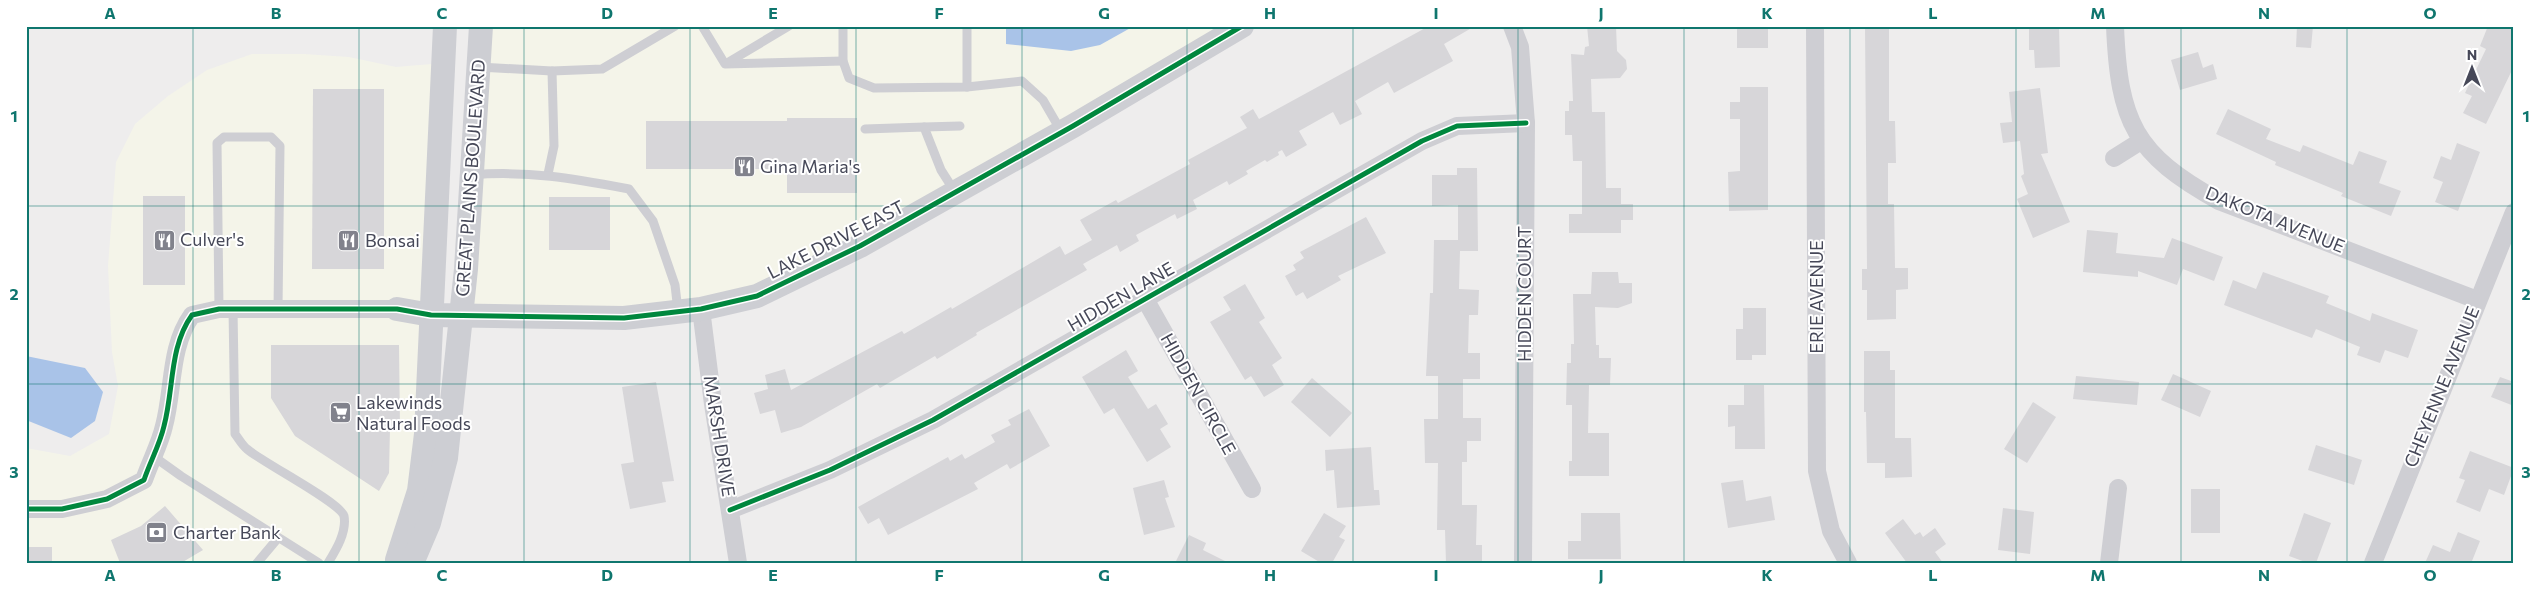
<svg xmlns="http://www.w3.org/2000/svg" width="2540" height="589" font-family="Commissioner,sans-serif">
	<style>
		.commercial { fill: #f4f4e9 }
		.water { fill: #a9c3e8 }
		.building { fill: #d7d6d9 }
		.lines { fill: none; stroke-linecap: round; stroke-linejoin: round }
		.lane { stroke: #ceced3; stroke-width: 9 }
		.street { stroke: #ceced3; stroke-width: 18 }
		.secondary { stroke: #cdced3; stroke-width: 24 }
		.cycleway-casing { stroke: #fff; stroke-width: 8 }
		.cycleway { stroke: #00873e; stroke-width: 5 }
		.grid { fill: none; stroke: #0f766e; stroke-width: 1; stroke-opacity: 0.55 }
		.labels { text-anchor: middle; stroke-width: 4; stroke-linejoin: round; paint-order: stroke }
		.poi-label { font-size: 18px; fill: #464858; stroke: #fff; text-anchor: start }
		.street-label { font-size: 18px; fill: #464858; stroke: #fff }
		.neatline { fill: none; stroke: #0f766e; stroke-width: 2 }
		.grid-label { font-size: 16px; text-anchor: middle; font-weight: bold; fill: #0f766e }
	</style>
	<rect width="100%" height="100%" fill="#eeeded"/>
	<g class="commercial">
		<polygon points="481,26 1241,26 769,290 678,312 462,316"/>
		<polygon points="252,54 304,54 349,57 396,67 443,63 422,466 396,563 26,563 26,448 70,456 109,434 118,386 112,352 108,266 116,162 135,124 168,96 207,70"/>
	</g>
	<g class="water">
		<polygon points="1006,26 1134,26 1100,45 1071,51 1006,44"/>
		<polygon points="26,356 85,368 103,392 95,421 71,438 26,420"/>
	</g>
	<g class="building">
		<polygon points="1429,26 1475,26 1444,44 1453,61 1394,93 1388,82 1355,101 1362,114 1340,125 1333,112 1299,131 1307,145 1286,157 1282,150 1278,152 1279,155 1267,162 1265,160 1246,171 1248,174 1229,185 1227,181 1193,200 1197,209 1177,219 1175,214 1136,235 1139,241 1120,252 1117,245 1083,264 1087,270 976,333 977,335 937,359 935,356 880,388 877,384 801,427 781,433 775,410 760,414 754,393 768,389 765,375 785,369 791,390 902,331 904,334 951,307 952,309 1060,246 1065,255 1092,240 1080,220 1116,200 1118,203 1190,164 1188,160 1247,128 1240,117 1253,109 1259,119"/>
		<polygon points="1587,26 1616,26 1617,51 1626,60 1627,69 1620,78 1591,79 1592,112 1605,112 1606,188 1621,188 1621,204 1633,204 1633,220 1621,220 1621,233 1569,233 1569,214 1582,214 1582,161 1573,161 1572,135 1565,135 1565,111 1569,111 1569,101 1573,101 1571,54 1584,55 1585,47 1589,46"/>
		<rect x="1737" y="26" width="31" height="22"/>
		<polygon points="1865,26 1889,26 1889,121 1895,121 1896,163 1888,163 1888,204 1894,204 1895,268 1908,268 1908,289 1896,290 1896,319 1867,320 1867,290 1862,290 1862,269 1867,269"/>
		<polygon points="2029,26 2059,26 2060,67 2035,68 2034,50 2029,50"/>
		<polygon points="2297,26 2313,26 2311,48 2296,47"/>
		<polygon points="2488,26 2514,26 2514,66 2486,124 2463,113 2472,96 2465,93 2486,49 2480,46"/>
		<polygon points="2198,52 2203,68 2213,64 2217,79 2180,90 2171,60"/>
		<polygon points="1740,87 1768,87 1768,210 1729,211 1728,172 1740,171 1740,119 1730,119 1730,102 1740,102"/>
		<polygon points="2040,88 2048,153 2041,154 2070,222 2033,238 2017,199 2028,194 2021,176 2024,174 2020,141 2003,143 2000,123 2012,122 2009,92"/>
		<polygon points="313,89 384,89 384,269 312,269"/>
		<polygon points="2228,109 2271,129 2266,139 2300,152 2303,145 2353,165 2359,151 2387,161 2379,183 2401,191 2391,216 2341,196 2343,193 2275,165 2276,162 2216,134"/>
		<polygon points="787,118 857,118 857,193 787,193 787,169 646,169 646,121 787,121"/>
		<polygon points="2457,143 2480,152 2458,211 2435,202 2443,182 2433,178 2441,156 2451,160"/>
		<polygon points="1457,168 1477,168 1478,251 1460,251 1459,289 1479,290 1478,315 1469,315 1468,353 1480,353 1480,379 1463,379 1463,418 1481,418 1481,441 1467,441 1467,462 1462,462 1462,505 1477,505 1476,545 1482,545 1482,563 1446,563 1445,530 1437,530 1438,463 1425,463 1424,419 1438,419 1438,376 1426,376 1430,293 1433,293 1434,240 1458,240 1458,205 1432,206 1432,175 1457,175"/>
		<rect x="143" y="196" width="42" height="89"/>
		<rect x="549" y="197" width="61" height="53"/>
		<polygon points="1366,217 1386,253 1338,276 1341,280 1307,299 1303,292 1296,296 1285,276 1296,270 1293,265 1304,258 1300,252"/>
		<polygon points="2087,230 2118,233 2116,253 2164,258 2172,238 2223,257 2214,281 2183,269 2177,285 2138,271 2138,277 2083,272"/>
		<polygon points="1592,272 1618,272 1619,283 1632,283 1632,303 1618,308 1595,307 1596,345 1599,345 1599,358 1611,358 1610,385 1589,385 1588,433 1609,433 1609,476 1569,476 1569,461 1572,461 1572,405 1566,405 1567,363 1571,363 1571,344 1574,344 1573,294 1591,294"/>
		<polygon points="2263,272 2329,296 2326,303 2370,321 2372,313 2418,330 2408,358 2385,350 2380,363 2357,355 2360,347 2316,329 2312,338 2224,305 2233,280 2256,289"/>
		<polygon points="1245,284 1265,318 1259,322 1282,358 1272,365 1284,385 1264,397 1251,376 1245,380 1210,322 1231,310 1223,297"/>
		<polygon points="1743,308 1766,308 1766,355 1752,355 1752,360 1736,360 1736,329 1743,329"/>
		<polygon points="271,345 399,345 400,428 390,428 389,473 379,491 295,436 271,398"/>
		<polygon points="1126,350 1138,371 1128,377 1148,409 1156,404 1168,424 1160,429 1171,447 1147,462 1114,408 1104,414 1082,377"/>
		<polygon points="1864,351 1890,351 1890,370 1895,370 1895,438 1911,438 1912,477 1885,478 1885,463 1867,463 1866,412 1864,412"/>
		<polygon points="2173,374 2211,391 2200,417 2161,400"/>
		<polygon points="2076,376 2139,382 2137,405 2073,399"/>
		<polygon points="2500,377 2514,382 2514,406 2491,397"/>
		<polygon points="1312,378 1352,413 1330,437 1291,402"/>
		<polygon points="656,382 674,481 662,482 666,502 630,509 621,464 634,462 622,387"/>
		<polygon points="1744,385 1764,385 1765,449 1735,449 1735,426 1728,427 1728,405 1744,405"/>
		<polygon points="2033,402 2056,417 2027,463 2004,449"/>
		<polygon points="1029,409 1050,446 1010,469 1007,464 974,483 978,489 888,535 879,518 868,524 858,507 948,457 950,461 962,454 965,459 995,442 991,435 1011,425 1008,420"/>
		<polygon points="2316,445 2362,460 2354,485 2308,470"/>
		<polygon points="1371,447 1374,490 1379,490 1380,505 1337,508 1334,470 1326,471 1325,450"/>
		<polygon points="2470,451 2514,468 2504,495 2489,489 2480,512 2456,502 2465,480 2459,478"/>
		<polygon points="1164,480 1169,497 1165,498 1175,527 1144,535 1133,488"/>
		<polygon points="1743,480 1746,501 1771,496 1775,520 1728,528 1721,483"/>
		<rect x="2191" y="489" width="29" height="44"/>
		<polygon points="165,506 203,550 181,563 120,563 111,540 141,526"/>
		<polygon points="2003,508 2034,512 2030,554 1998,550"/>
		<polygon points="1324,513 1346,526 1339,537 1345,540 1332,563 1321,563 1301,551"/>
		<polygon points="1581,513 1620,513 1621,559 1568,559 1568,541 1581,541"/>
		<polygon points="2304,513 2331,523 2316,563 2308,563 2289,556"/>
		<polygon points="1903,519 1915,535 1920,532 1923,537 1935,528 1946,544 1935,552 1943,563 1907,563 1885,533"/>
		<polygon points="2458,532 2480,541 2472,561 2476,563 2425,563 2433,545 2450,552"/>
		<polygon points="1189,535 1206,543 1203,550 1229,563 1175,563"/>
		<rect x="26" y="547" width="26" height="16"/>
	</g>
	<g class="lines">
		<g class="lane">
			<polyline points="702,26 725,64 843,61"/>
			<polyline points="843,26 843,61 849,78 874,88 967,87 1022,81 1043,100 1061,131"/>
			<polyline points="967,26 967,87"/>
			<polyline points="727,63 789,26"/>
			<polyline points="479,67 552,71 602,69 675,26"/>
			<polyline points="924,127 960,126"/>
			<polyline points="865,129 924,127 941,170 955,192"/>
			<polyline points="548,174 554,146 552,71"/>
			<path d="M 472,175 C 527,170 575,179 629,189 L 653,221 L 675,285 L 678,311"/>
			<polyline points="219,309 217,143 224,137 271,137 280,146 278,309"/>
			<path d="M 233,309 L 235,434 C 239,439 242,445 247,449 C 263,463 340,502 344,516 C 347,532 336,550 328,563"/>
			<polyline points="153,456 181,476 319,563"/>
			<polyline points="257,563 278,538"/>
		</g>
		<g class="street">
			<polyline points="1512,26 1520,47 1526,123 1523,563"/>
			<polyline points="1815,26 1817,471 1831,531 1848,563"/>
			<path d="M 2115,26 C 2119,122 2134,154 2219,201 L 2477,300"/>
			<polyline points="2114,158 2141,141"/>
			<polyline points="1145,299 1252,489"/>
			<polyline points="701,309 713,404 738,563"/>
			<path d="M 26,509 L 62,509 L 107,499 L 144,480 C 150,462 160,444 164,426 C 174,389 169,347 192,315 L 219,309 L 397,309"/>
			<polyline points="730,510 830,470 933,420 1422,141 1457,126 1526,123"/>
			<polyline points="2109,563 2118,488"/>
			<polyline points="2373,563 2514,212"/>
		</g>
		<g class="secondary">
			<polyline points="397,309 431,315 624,318 701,309 757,296 860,246 1073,126 1242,26"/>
			<polyline points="397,560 419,491 426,434 445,26"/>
			<polyline points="412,563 429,523 446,458 466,269 481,26"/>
		</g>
		<defs>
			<g id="cycleway">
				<path d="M 26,509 L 62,509 L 107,499 L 144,480 C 150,462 160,444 164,426 C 174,389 169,347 192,315 L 219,309 L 397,309 L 431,315 L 624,318 L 701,309 L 757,296 L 860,246 L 1073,126 L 1242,26"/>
				<polyline points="730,510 830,470 933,420 1422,141 1457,126 1526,123"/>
			</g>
		</defs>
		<use href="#cycleway" class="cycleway-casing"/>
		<use href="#cycleway" class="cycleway"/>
	</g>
	<path class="grid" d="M 193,26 L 193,563M 359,26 L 359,563M 524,26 L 524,563M 690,26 L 690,563M 856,26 L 856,563M 1022,26 L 1022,563M 1187,26 L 1187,563M 1353,26 L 1353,563M 1518,26 L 1518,563M 1684,26 L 1684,563M 1850,26 L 1850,563M 2016,26 L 2016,563M 2181,26 L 2181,563M 2347,26 L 2347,563M 26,206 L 2514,206M 26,384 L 2514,384"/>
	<defs>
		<symbol id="restaurant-square" viewBox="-11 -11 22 22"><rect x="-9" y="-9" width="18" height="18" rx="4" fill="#81828c" stroke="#fff"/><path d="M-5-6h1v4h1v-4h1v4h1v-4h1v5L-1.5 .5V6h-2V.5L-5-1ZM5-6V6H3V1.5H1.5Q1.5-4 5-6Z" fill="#fff"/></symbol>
		<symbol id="supermarket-square" viewBox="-11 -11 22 22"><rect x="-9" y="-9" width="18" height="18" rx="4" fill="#81828c" stroke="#fff"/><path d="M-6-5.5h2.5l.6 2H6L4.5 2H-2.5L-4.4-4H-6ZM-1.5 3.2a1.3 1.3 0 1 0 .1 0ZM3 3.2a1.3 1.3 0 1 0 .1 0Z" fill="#fff"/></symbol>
		<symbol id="bank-square" viewBox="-11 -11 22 22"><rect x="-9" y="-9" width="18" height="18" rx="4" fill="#81828c" stroke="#fff"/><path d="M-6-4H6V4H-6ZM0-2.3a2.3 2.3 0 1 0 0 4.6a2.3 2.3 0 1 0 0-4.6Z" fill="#fff"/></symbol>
	</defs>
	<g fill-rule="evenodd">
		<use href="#restaurant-square" x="732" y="154" width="25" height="25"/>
		<use href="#restaurant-square" x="152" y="228" width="25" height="25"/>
		<use href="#restaurant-square" x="336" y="228" width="25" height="25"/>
		<use href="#supermarket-square" x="328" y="400" width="25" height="25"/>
		<use href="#bank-square" x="144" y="520" width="25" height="25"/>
	</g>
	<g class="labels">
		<g class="poi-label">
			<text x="760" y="173">Gina Maria's</text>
			<text x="180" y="246">Culver's</text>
			<text x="365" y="247">Bonsai</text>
			<text x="356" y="409">Lakewinds<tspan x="356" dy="21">Natural Foods</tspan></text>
			<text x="173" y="539">Charter Bank</text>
		</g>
		<g class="street-label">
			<text transform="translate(471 178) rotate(-86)" y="6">GREAT PLAINS BOULEVARD</text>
			<text transform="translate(2275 220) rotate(22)" y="6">DAKOTA AVENUE</text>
			<text transform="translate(836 240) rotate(-27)" y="6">LAKE DRIVE EAST</text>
			<text transform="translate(1525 294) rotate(-90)" y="6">HIDDEN COURT</text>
			<text transform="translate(1121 297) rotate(-30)" y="6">HIDDEN LANE</text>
			<text transform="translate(1817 297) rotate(-90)" y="6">ERIE AVENUE</text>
			<text transform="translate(2442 387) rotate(-68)" y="6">CHEYENNE AVENUE</text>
			<text transform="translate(1198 394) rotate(61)" y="6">HIDDEN CIRCLE</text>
			<text transform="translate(719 436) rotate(81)" y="6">MARSH DRIVE</text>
		</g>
	</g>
	<rect width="2540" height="589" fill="none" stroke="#ffffff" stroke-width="55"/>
	<g transform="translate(2472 68)" stroke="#ffffff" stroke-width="4" paint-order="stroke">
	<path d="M0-4L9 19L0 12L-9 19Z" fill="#464858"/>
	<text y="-8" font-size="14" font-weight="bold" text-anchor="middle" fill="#464858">N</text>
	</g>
	<rect x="28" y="28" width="2484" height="534" class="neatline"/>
	<g class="grid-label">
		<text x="110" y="19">A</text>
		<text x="276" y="19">B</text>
		<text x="442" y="19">C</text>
		<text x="607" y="19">D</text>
		<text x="773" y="19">E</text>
		<text x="939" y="19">F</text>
		<text x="1104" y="19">G</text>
		<text x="1270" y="19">H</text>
		<text x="1436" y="19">I</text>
		<text x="1601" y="19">J</text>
		<text x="1767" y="19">K</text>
		<text x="1933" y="19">L</text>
		<text x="2098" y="19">M</text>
		<text x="2264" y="19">N</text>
		<text x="2430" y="19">O</text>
		<text x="14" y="122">1</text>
		<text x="2526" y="122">1</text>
		<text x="14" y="300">2</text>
		<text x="2526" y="300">2</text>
		<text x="14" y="478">3</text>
		<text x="2526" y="478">3</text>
		<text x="110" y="581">A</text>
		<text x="276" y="581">B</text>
		<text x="442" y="581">C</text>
		<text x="607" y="581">D</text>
		<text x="773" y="581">E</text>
		<text x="939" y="581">F</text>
		<text x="1104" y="581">G</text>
		<text x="1270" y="581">H</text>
		<text x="1436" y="581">I</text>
		<text x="1601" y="581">J</text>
		<text x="1767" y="581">K</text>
		<text x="1933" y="581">L</text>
		<text x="2098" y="581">M</text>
		<text x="2264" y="581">N</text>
		<text x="2430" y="581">O</text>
	</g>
</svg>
